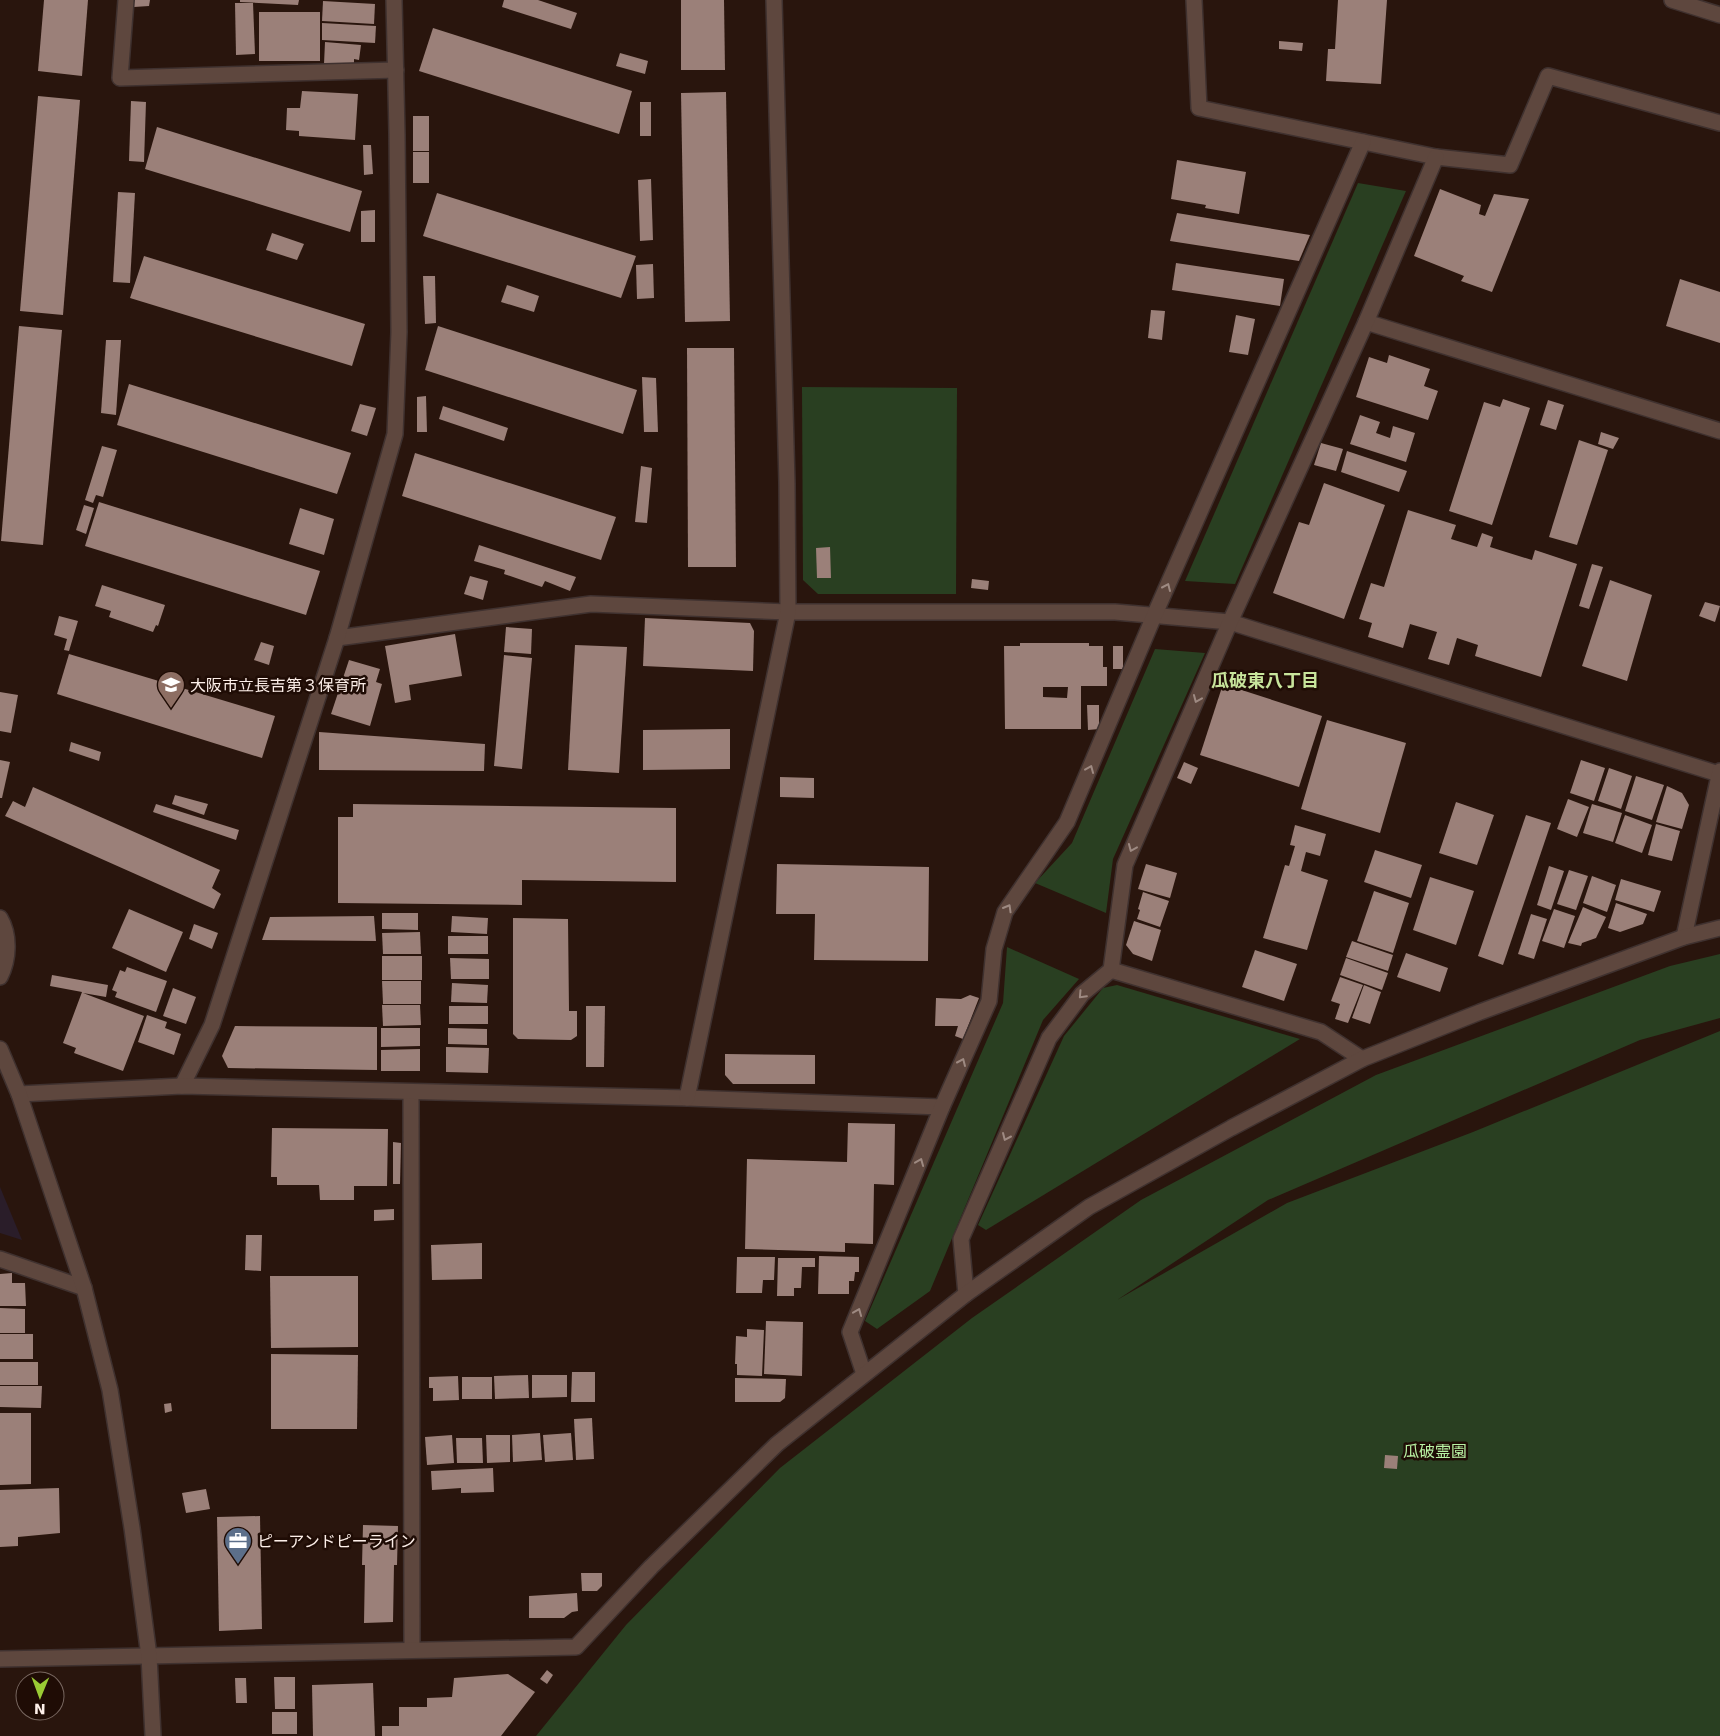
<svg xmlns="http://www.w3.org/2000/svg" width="1720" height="1736" font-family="'DejaVu Sans','Noto Sans JP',sans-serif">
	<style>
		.education { fill: #2a1d29 }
		.green { fill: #293f21 }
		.building { fill: #9b8079; fill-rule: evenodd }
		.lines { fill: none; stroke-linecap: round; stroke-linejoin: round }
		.street-casing { stroke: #3f312f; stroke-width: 18 }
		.secondary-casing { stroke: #3f312f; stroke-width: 18 }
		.street { stroke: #5e473e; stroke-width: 15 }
		.secondary { stroke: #5e473e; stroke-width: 15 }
		.oneway { stroke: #9e8a82 }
		.labels { text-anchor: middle; stroke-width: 5; stroke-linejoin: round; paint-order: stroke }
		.poi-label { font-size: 16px; fill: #fdefe9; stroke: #1f0c05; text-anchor: start }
		.park-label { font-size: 16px; fill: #b9f3a4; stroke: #1f0c05 }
		.neighbourhood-label { font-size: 18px; font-weight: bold; fill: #c8e59c; stroke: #1f0c05 }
	</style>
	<rect width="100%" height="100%" fill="#29150d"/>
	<polygon class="education" points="0,1187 22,1240 0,1233"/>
	<g class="green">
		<polygon points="1358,183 1406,191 1235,584 1185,581"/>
		<polygon points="802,387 957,388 956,594 818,594 803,580"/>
		<polygon points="1155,649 1205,653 1113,859 1106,913 1035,883 1072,843"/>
		<polygon points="1007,947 1079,979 1043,1020 930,1291 877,1329 865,1321 1003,1003"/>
		<polygon points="1720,954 1720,1018 1640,1040 1268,1200 1117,1300 1287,1203 1473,1132 1720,1031 1720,1736 536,1736 626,1625 780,1468 972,1318 1141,1200 1376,1075 1670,966"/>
		<polygon points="1117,985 1300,1039 986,1230 978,1225 1064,1036 1103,988"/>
	</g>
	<g class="building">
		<polygon points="44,0 88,0 82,76 38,71"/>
		<polygon points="134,0 150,0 149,6 134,7"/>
		<polygon points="240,0 299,0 298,5 240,2"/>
		<polygon points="504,0 538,0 577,13 571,29 502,7"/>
		<polygon points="681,0 724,0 725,70 681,70"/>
		<polygon points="1338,0 1387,0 1381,84 1326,81 1328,49 1335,49"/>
		<polygon points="323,1 375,4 374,24 322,21"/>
		<polygon points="235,3 253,3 255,54 236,55"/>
		<rect x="259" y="12" width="61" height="49"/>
		<polygon points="322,23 376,26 375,43 322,40"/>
		<polygon points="433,28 632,91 619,134 419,71"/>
		<polygon points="1279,41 1303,43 1302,51 1279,49"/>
		<polygon points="325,42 361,45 359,60 354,59 354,67 324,64"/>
		<polygon points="620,53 648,61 645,74 616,66"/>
		<polygon points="302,91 358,94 355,140 299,136 299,131 286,130 287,108 300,108"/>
		<polygon points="726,92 730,321 685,322 681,93"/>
		<polygon points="38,96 80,100 63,315 20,311"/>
		<polygon points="131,101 146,102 144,162 129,161"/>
		<rect x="640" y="102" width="11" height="34"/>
		<rect x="413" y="116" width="16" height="35"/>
		<polygon points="157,127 362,191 350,232 145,169"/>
		<polygon points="363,145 371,145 373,174 364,175"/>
		<rect x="413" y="152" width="16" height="31"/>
		<polygon points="1177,160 1246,172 1239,214 1205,208 1206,205 1171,199"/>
		<polygon points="651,179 653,240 640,241 638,180"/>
		<polygon points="1440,189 1481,205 1479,214 1485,216 1494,194 1529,199 1492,292 1461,281 1464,276 1414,256"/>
		<polygon points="118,192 135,193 130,283 113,282"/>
		<polygon points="437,193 636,256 621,298 423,236"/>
		<polygon points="375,210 375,242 361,242 361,211"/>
		<polygon points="1177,213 1310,235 1299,261 1170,241"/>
		<polygon points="272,233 304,244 297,260 266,250"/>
		<polygon points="144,256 365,324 352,366 130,298"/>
		<polygon points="1176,263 1284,279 1280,306 1172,290"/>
		<polygon points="653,264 654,298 637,299 636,265"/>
		<polygon points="423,276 435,276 436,323 425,324"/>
		<polygon points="1680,279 1720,292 1720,343 1666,326"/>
		<polygon points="507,285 539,296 534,312 501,302"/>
		<polygon points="1151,310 1165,311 1162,340 1148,338"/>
		<polygon points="1236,315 1255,319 1248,355 1229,352"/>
		<polygon points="19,326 62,330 43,545 1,541"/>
		<polygon points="438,326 637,390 623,434 425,370"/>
		<polygon points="106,340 121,340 116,415 101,413"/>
		<polygon points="687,348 734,348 736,567 688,567"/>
		<polygon points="1389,355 1430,369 1424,386 1438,391 1428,420 1356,397 1369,357 1387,363"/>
		<polygon points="642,377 656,378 658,432 644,432"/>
		<polygon points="129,384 351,453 337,494 117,425"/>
		<polygon points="426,396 427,432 417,432 417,397"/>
		<polygon points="1503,399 1530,408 1492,525 1449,511 1484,402 1500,407"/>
		<polygon points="1548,400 1564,405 1556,430 1540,425"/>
		<polygon points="360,404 376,408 367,436 351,431"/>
		<polygon points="443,406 508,428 504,441 439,419"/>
		<polygon points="1360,415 1380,422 1376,433 1390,438 1393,426 1415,433 1406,462 1350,444"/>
		<polygon points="1601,432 1619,438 1613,449 1598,444"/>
		<polygon points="1579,440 1608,450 1577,545 1549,537"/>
		<polygon points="1321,443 1343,449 1336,471 1314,465"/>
		<polygon points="102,446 117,450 103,497 96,495 93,503 85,500"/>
		<polygon points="1347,451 1407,471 1399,492 1341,472"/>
		<polygon points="415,453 616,517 601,560 402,496"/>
		<polygon points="641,466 652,468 647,523 635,522"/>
		<polygon points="1324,483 1385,505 1344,619 1273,593 1299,522 1309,525"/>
		<polygon points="99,502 320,571 306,615 85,546"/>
		<polygon points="84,505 94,508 86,534 76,530"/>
		<polygon points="300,508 334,519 324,555 289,544"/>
		<polygon points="1408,510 1456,525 1451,539 1477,547 1482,533 1493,537 1490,547 1532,560 1535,550 1577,564 1541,677 1475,656 1478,645 1457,638 1449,665 1428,659 1437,632 1410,624 1403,648 1368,637 1372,623 1359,619 1371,583 1384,587"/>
		<polygon points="479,545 576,577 570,591 545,581 542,587 504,574 505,570 474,561"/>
		<polygon points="830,547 831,578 817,578 816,548"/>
		<polygon points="1592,564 1603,567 1589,609 1579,606"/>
		<polygon points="470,576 488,581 483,600 464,594"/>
		<polygon points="972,579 989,581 988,590 971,588"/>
		<polygon points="1610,580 1652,595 1627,681 1582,666"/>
		<polygon points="102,585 165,605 158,626 156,625 153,632 109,617 111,611 95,606"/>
		<polygon points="1705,602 1720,606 1715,622 1699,616"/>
		<polygon points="59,616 78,621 69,651 64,650 67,639 54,635"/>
		<polygon points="645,618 750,623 754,631 753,671 643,666"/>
		<polygon points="506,627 532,629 531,654 504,652"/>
		<polygon points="455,634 462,676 409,685 411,700 395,703 385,646"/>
		<polygon points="261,642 274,646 269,665 254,660"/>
		<path d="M 1020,643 L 1089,643 L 1089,646 L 1103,646 L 1103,667 L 1107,667 L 1107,686 L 1081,686 L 1081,729 L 1005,729 L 1004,646 L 1020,646 ZM 1043,687 L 1068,687 L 1067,698 L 1043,697 Z"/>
		<polygon points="575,645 627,647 619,773 568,770"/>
		<rect x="1113" y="646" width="10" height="23"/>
		<polygon points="69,654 275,716 262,758 57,694"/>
		<polygon points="504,655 532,658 522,769 494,766"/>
		<polygon points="349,660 380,669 376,682 382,684 370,726 331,714"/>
		<polygon points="1223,684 1322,716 1299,787 1200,755"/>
		<polygon points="0,692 18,695 11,733 0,731"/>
		<polygon points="1087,705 1099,705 1099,729 1088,730"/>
		<polygon points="1327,720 1406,743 1380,833 1301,809"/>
		<polygon points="730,729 730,769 643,770 643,730"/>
		<polygon points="319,732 485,744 484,771 319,770"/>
		<polygon points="71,742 101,752 99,761 69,751"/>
		<polygon points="0,760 10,762 2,798 0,798"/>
		<polygon points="1581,760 1605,768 1594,801 1570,793"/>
		<polygon points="1184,762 1198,768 1191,784 1177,778"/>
		<polygon points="1609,768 1632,776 1621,809 1598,801"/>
		<polygon points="1636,776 1664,785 1652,820 1625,811"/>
		<polygon points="780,777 814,778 814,798 780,797"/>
		<polygon points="1667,786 1682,793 1689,805 1682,829 1656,822"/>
		<polygon points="33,787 220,870 212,888 221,894 214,909 5,816 13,801 25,807"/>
		<polygon points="175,795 208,804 204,815 172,804"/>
		<polygon points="1568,799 1589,807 1577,837 1557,829"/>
		<polygon points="1456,802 1494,815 1477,865 1439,853"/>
		<polygon points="156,804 239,830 236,840 153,812"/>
		<polygon points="353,804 676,808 676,882 522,880 522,905 338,903 338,817 353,817"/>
		<polygon points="1592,804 1622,813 1613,842 1583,833"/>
		<polygon points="1526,815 1551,823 1503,965 1478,956"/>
		<polygon points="1625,815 1652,825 1642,853 1615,843"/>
		<polygon points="1656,824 1680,831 1672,861 1648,855"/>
		<polygon points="1295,825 1326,834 1320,856 1306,852 1301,871 1328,880 1307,950 1263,938 1285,865 1289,866 1295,846 1290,845"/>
		<polygon points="1375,850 1422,865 1411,898 1364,882"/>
		<polygon points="777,864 929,867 928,961 814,960 815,914 776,914"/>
		<polygon points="1146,864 1177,873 1170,898 1138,889"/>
		<polygon points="1549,866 1564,871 1551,910 1537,905"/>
		<polygon points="1569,870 1588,876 1576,910 1557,904"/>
		<polygon points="1592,876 1616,885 1607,912 1583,903"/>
		<polygon points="1430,877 1474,891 1456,945 1413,930"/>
		<polygon points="1621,879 1661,891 1654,912 1615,900"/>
		<polygon points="1374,891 1409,903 1393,953 1357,941"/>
		<polygon points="1143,892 1169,901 1160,927 1137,919 1140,910 1138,909"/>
		<polygon points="1616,903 1647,914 1643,924 1620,932 1608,928"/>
		<polygon points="1583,907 1606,917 1596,938 1582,943 1581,946 1568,943"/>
		<polygon points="129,909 183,932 166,972 112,948"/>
		<polygon points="1554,909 1575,916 1564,948 1542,941"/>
		<polygon points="382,913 418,913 418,930 382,929"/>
		<polygon points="1531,914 1547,919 1534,959 1518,954"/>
		<polygon points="374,916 376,941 262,940 270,917"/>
		<polygon points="452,916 488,918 487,934 451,932"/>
		<polygon points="513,918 568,919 569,1011 577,1011 577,1036 571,1040 518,1039 513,1034"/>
		<polygon points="1134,921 1161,930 1152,961 1133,954 1126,945"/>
		<polygon points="194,924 218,933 212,949 189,939"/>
		<polygon points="420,932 421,954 383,954 382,933"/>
		<rect x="448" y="936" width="40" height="18"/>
		<polygon points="1352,941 1393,955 1388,971 1346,957"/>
		<polygon points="1255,950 1297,964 1284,1001 1242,987"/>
		<polygon points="1406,953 1448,968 1440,992 1397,977"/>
		<rect x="382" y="956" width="40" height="24"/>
		<polygon points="450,958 489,959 489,979 451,979"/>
		<polygon points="1346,958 1388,973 1382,990 1340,975"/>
		<polygon points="127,967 167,981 156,1012 115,997 117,992 112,990 120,970 125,972"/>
		<polygon points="52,975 108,985 106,997 83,993 144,1016 123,1071 74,1053 76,1048 63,1043 82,992 50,986"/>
		<polygon points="1340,977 1363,985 1348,1023 1335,1019 1340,1004 1331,1001"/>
		<polygon points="382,981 421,981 421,1004 383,1004"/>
		<polygon points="452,983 488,985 487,1003 451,1002"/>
		<polygon points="1364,985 1381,992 1370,1024 1352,1018"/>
		<polygon points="173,988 196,997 186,1024 163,1016"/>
		<polygon points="970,995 979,998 963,1039 955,1036 958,1026 935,1026 936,998 961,999"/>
		<polygon points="382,1005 420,1005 421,1025 383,1026"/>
		<rect x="449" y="1006" width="39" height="18"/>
		<polygon points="586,1006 605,1006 604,1067 586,1067"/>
		<polygon points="147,1015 167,1022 165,1028 181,1034 174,1055 138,1042"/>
		<polygon points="235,1026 377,1027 377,1070 228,1068 222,1056"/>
		<polygon points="381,1028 420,1028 420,1046 381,1047"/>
		<polygon points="448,1028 487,1029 487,1045 448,1044"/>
		<polygon points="446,1047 489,1048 488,1073 446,1072"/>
		<polygon points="420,1049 420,1071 381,1071 381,1050"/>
		<polygon points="725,1054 815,1055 815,1084 733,1084 725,1075"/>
		<polygon points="848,1123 895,1124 894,1185 874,1184 873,1244 845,1243 845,1252 745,1249 747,1159 847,1162"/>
		<polygon points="272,1128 388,1129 387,1186 354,1186 354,1200 320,1200 319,1185 277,1185 277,1177 271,1177"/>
		<polygon points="393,1142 401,1143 400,1184 393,1184"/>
		<polygon points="394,1209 394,1220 374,1221 374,1210"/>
		<polygon points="246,1235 262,1235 261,1271 245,1270"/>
		<polygon points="482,1243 482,1279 432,1280 431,1245"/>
		<polygon points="819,1256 859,1257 859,1272 855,1272 854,1281 849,1281 849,1294 818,1294"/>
		<polygon points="737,1257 775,1257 774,1280 763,1280 762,1293 736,1293"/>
		<polygon points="778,1258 815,1258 815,1267 802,1267 801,1288 794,1288 794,1296 777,1296"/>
		<polygon points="12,1273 12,1283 25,1283 26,1306 0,1306 0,1274"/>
		<polygon points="270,1276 358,1276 358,1347 271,1348"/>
		<polygon points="0,1308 25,1309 25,1333 0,1333"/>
		<polygon points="766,1321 803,1322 802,1376 764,1374"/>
		<polygon points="747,1329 764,1330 762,1376 737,1375 737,1364 735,1364 736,1336 747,1337"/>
		<rect x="0" y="1334" width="33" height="25"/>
		<polygon points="271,1354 358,1355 357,1429 271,1429"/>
		<rect x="0" y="1362" width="38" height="23"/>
		<polygon points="572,1372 595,1372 595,1402 571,1402"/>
		<polygon points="528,1375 529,1398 495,1399 494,1376"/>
		<polygon points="532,1375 567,1375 567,1397 532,1398"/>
		<polygon points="458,1376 459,1400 433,1401 433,1388 429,1388 429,1377"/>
		<rect x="462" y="1377" width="30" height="22"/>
		<polygon points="735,1378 786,1379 785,1398 780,1402 735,1402"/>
		<polygon points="0,1386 42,1386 41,1408 0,1407"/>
		<polygon points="171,1403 172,1411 165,1413 164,1404"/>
		<polygon points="0,1413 31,1413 31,1484 0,1485"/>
		<polygon points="592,1418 594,1459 576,1460 574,1419"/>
		<polygon points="540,1433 542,1460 513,1462 512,1435"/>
		<polygon points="571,1433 573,1460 545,1462 543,1435"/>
		<polygon points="452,1435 454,1463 427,1465 425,1437"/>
		<polygon points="486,1435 510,1435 510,1462 487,1463"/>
		<polygon points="456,1438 482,1438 483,1463 457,1463"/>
		<polygon points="1385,1455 1398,1456 1397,1469 1384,1468"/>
		<polygon points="493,1468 494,1492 461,1493 461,1488 432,1490 431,1471"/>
		<polygon points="59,1488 60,1533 18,1537 18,1546 0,1547 0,1490"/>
		<polygon points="206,1489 210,1509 186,1513 182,1493"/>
		<polygon points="260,1516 262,1629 219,1631 217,1517"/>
		<polygon points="363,1525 398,1526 397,1565 394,1565 393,1622 364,1623 365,1565 362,1565"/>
		<polygon points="581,1573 602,1573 602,1586 597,1591 582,1591"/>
		<polygon points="577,1593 578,1611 572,1612 564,1618 529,1618 529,1596"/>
		<polygon points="547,1670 553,1675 547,1684 540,1679"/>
		<polygon points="508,1674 535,1692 501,1736 382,1736 382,1726 399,1726 399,1707 427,1707 427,1698 452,1697 454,1678"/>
		<polygon points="274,1677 295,1677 295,1709 275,1709"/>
		<polygon points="235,1678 246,1678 247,1703 236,1703"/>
		<polygon points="373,1683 375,1736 313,1736 312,1685"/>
		<rect x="272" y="1712" width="25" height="22"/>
	</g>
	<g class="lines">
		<defs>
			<g id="street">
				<polyline points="126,0 120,78 396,70"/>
				<polyline points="1194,0 1199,108 1436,157 1510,165 1548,76 1720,123"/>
				<polyline points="1672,0 1720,15"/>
				<polyline points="1366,322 1720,431"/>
				<polyline points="337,638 591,604 788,612 1115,612 1230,622 1719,774"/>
				<path d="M 0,918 C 10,935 9,959 0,977"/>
				<polyline points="1684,937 1720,771"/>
				<polyline points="1111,970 1321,1032 1362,1059"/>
				<polyline points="182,1086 212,1025 337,638 395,434 399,332 397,134 394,0"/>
				<polyline points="411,1092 412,1650"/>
				<polyline points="19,1094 182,1086 687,1098 942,1107"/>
				<polyline points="687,1098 788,612 787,483 774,0"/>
				<polyline points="0,1259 84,1288"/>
				<polyline points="966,1294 961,1239 1049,1038 1082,994 1111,970 1125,865 1230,622 1366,322 1436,157"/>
				<polyline points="864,1374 850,1332 942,1107 989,1001 994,949 1005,912 1067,822 1154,616 1363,142"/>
				<polyline points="0,1659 576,1647 651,1567 777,1444 966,1294 1089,1207 1231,1128 1362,1059 1480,1012 1684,937 1720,928"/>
			</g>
			<polyline id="secondary" points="0,1049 19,1094 84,1288 110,1390 132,1528 149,1656 153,1736"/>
		</defs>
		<use href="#street" class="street-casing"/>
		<use href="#secondary" class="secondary-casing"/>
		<use href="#street" class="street"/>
		<use href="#secondary" class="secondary"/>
	</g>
	<defs><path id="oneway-chevron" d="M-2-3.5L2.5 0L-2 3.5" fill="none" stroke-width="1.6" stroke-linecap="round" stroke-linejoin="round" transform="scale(1.25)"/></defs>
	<g class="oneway">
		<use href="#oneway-chevron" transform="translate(1167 587) rotate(-66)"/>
		<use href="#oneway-chevron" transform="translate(1197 699) rotate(113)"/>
		<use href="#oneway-chevron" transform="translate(1090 769) rotate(-67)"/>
		<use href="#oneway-chevron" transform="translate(1132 848) rotate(113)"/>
		<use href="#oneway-chevron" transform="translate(1008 908) rotate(-60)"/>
		<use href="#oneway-chevron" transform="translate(1082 995) rotate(133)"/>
		<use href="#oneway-chevron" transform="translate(962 1062) rotate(-66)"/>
		<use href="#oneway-chevron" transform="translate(1006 1137) rotate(114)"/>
		<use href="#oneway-chevron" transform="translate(920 1162) rotate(-68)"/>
		<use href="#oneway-chevron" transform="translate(858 1312) rotate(-68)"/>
	</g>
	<defs>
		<symbol id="school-pin" viewBox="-11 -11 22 30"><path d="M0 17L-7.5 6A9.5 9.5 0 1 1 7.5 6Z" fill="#8d6e63" stroke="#1f0c05"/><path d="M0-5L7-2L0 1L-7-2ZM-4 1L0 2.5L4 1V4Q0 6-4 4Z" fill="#fff"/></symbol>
		<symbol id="office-pin" viewBox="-11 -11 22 30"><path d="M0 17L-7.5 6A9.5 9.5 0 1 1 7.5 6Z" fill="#5c6f8a" stroke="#1f0c05"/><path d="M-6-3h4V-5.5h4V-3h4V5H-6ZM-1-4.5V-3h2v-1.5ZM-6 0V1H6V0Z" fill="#fff"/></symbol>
	</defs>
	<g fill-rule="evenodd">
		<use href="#school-pin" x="155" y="669" width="32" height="43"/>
		<use href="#office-pin" x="222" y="1525" width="32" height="43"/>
	</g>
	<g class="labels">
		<g class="poi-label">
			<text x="190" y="691">大阪市立長吉第３保育所</text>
			<text x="257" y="1547">ピーアンドピーライン</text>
		</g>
		<g class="park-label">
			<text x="1435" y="1457">瓜破霊園</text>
		</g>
		<g class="neighbourhood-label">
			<text x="1265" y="687">瓜破東八丁目</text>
		</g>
	</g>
	<g transform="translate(40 1696) rotate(181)"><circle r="24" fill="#1f0c05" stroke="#786760"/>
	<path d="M0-4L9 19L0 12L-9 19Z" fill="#9acb34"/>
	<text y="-8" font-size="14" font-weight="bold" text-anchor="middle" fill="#fdefe9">N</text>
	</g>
</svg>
